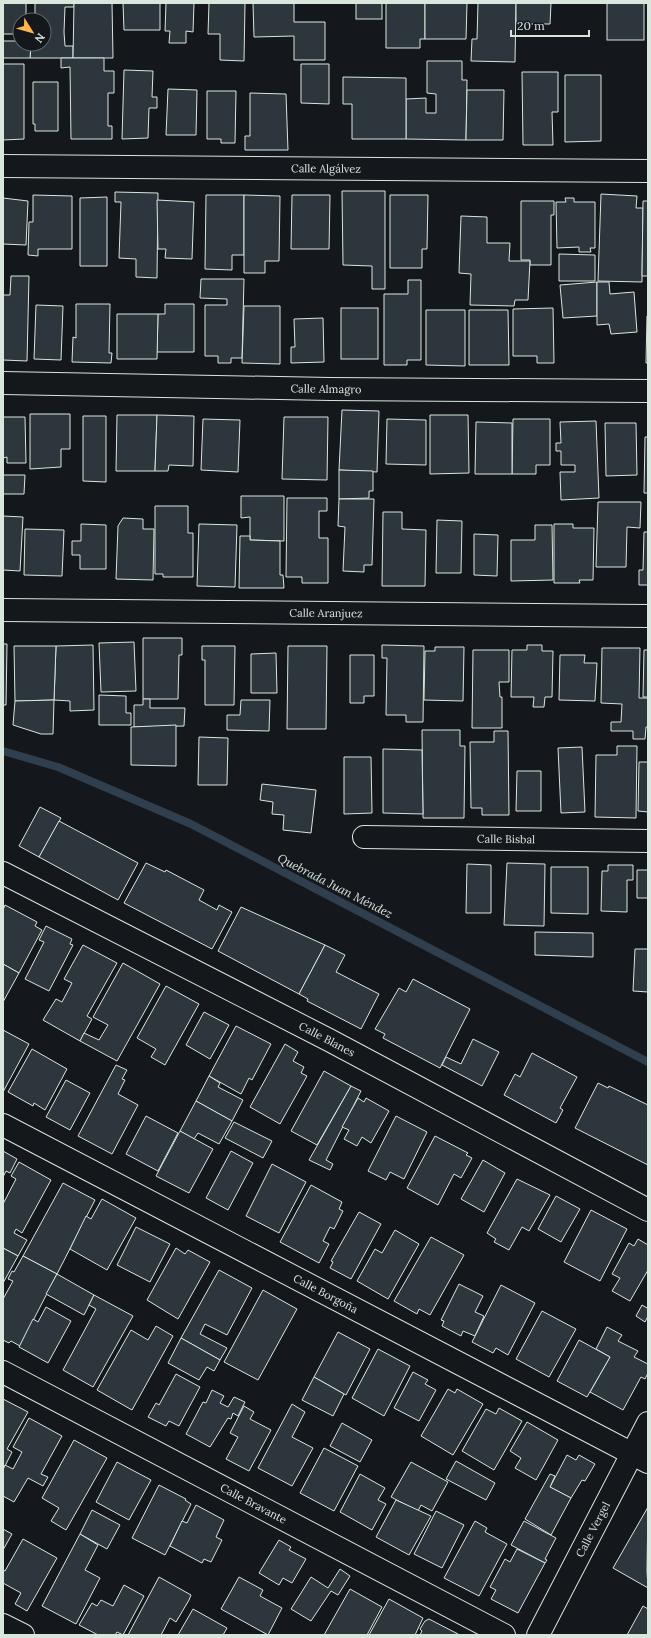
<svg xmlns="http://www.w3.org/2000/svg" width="651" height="1638" font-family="Lora,serif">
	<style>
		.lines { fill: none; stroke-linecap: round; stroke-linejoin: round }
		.stream { stroke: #2f3f4d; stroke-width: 8 }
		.building { fill: #2c363c; stroke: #d8e6dc }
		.street-casing { stroke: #d8e6dc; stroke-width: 24 }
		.street { stroke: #14181c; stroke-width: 22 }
		.labels { text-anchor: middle; stroke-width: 3; stroke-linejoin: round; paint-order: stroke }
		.street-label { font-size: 11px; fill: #d8e6dc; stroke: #14181c }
		.water-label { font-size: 12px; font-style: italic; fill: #d8e6dc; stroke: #14181c }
	</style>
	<rect width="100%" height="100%" fill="#14181c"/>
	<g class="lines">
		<polyline class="stream" points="3,751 58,767 191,824 648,1062"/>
	</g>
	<g class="building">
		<polygon points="3,3 26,3 26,20 20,20 20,34 3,34"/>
		<polygon points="35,3 74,3 74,7 65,7 64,32 65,46 73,46 73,58 30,58 31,44 44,44 44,20 35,20"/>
		<polygon points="74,3 112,3 113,58 73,58"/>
		<polygon points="123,3 160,3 160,30 124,30"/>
		<polygon points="166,3 194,3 193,32 186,31 186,43 169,43 170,31 165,31"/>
		<polygon points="209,3 245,3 244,61 220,60 220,34 208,34"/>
		<polygon points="253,3 294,3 294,22 325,22 325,60 294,60 294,36 254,37"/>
		<rect x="356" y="3" width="26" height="16"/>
		<polygon points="386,3 425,3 425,39 420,39 420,48 386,48"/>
		<polygon points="425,3 467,3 466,39 425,39"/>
		<polygon points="478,3 516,3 515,62 471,61 472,39 477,39"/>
		<polygon points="516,3 551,3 550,24 516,24"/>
		<rect x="607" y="3" width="37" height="37"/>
		<polygon points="3,41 20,41 20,44 31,44 30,58 3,58"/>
		<polygon points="61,58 104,58 104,71 114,71 114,93 108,93 108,126 112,126 112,139 71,139 70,67 61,68"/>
		<polygon points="427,61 462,61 462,80 467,80 466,140 406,139 406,99 426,98 426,113 436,113 436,94 427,93"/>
		<polygon points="3,64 24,64 24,139 3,140"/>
		<polygon points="301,64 329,64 329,104 301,103"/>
		<polygon points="124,70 153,71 152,97 157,97 157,108 149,108 148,138 122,139"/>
		<polygon points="522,72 558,72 558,112 552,112 553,145 523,145"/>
		<polygon points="565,75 601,75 601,141 565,142"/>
		<polygon points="343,77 406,78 406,139 352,139 352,104 343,104"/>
		<polygon points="33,82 58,82 58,131 35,131 35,124 33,124"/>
		<polygon points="168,89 197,90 196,135 166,135"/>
		<polygon points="467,90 504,90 503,140 466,140"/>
		<polygon points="207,91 236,91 235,143 221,143 221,139 207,139"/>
		<polygon points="250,93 286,94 288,150 245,150 245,136 250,136"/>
		<polygon points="342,191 385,191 385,289 372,289 372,266 343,265"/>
		<polygon points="115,192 158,193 157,278 136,277 136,259 119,258 121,202 115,202"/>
		<polygon points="601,194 637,196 636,208 643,208 642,282 598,281"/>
		<polygon points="33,195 72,196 72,249 38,249 38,256 28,255 29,222 33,222"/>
		<polygon points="206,195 244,195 244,255 232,255 232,270 205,269"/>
		<polygon points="244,195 280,196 279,261 265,261 265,273 244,273"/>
		<polygon points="292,195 330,195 329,249 291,249"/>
		<polygon points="390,195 428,195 427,249 422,249 422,268 390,268"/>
		<polygon points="107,197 107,266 80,266 80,198"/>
		<polygon points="3,198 28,201 26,245 3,244"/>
		<polygon points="565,198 574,198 574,202 595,202 595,248 590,248 591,252 579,252 579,247 557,248 556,202 566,202"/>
		<polygon points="157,200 194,202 192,259 165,258 166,249 158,249"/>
		<polygon points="521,201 554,201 554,215 551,215 551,265 530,265 530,260 521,260"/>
		<polygon points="643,201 648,201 648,276 642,276"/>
		<polygon points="461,216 487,217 487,243 510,243 509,261 530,261 528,300 515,300 514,306 470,305 471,274 459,273"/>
		<polygon points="559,254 595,255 595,281 559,281"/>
		<polygon points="11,276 29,276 27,361 3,360 3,295 10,295"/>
		<polygon points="201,279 244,279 242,358 231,358 231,363 218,363 218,356 205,356 205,305 227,305 227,299 200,298"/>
		<polygon points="408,280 421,280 421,360 407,360 407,365 384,365 384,294 408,294"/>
		<polygon points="597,282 597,316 563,318 560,285"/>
		<polygon points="597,282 609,282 610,294 634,292 637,332 611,334 609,324 597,325"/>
		<polygon points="76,304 110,304 109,353 112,353 111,363 72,362 73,337 76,338"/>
		<polygon points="165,304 194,304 194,352 157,352 158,314 165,314"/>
		<polygon points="36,305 63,306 61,360 34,359"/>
		<polygon points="244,306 280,306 280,364 242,363"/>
		<rect x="341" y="308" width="37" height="51"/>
		<polygon points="553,308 554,363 537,363 537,356 513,356 513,309"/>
		<polygon points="426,310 465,310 465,366 426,365"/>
		<polygon points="469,310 508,310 509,365 469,365"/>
		<polygon points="117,314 158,314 157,359 117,359"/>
		<polygon points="647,316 648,316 648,363 646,363"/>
		<polygon points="323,318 324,362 291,363 291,347 295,347 294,319"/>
		<polygon points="342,410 379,411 377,472 339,470"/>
		<polygon points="30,414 70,414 70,449 61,449 61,467 30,469"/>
		<polygon points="117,415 157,415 155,471 116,471"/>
		<polygon points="157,415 194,416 193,466 169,465 168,471 155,471"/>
		<polygon points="430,415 468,415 469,473 430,474"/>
		<polygon points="83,416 106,416 106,482 83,481"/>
		<polygon points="3,417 25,417 26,463 7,463 7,457 3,458"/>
		<polygon points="284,417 328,417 327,480 282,479"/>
		<polygon points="203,419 240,420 238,472 201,470"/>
		<polygon points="387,419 426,420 426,465 386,464"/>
		<polygon points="513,419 550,419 550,465 536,465 536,474 512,474"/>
		<polygon points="596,421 599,498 561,500 560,472 575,472 575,465 561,465 561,451 556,451 556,443 561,443 560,422"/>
		<polygon points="476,422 512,423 512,474 475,474"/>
		<polygon points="605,423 636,423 637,475 606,476"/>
		<polygon points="645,437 648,437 648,493 644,493"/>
		<polygon points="339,470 373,471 373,491 369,491 369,498 339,499"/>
		<polygon points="3,475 25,475 24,494 3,494"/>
		<polygon points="241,496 284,496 284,541 250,540 250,517 241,518"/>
		<polygon points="287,498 327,498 327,511 319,511 319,538 328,538 328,583 302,583 302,577 286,577"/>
		<polygon points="339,499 374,499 372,565 364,565 364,572 343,571 345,527 338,526"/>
		<polygon points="598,502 641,502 640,528 627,527 626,567 596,567"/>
		<polygon points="155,506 188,506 188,533 193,533 193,577 163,577 163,574 155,574"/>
		<polygon points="383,512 402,512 402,529 426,530 425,586 382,586"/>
		<polygon points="3,516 23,517 20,571 3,570"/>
		<polygon points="123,518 143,519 143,529 154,529 153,580 116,579 118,526"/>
		<polygon points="437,520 462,521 461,573 436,573"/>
		<polygon points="81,524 106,525 106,569 80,569 80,555 72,555 72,541 81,541"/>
		<polygon points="199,524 237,525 235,587 197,586"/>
		<polygon points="554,524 573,524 573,528 594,528 593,580 579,580 580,583 554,583"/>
		<polygon points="535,525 552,525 553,580 511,581 511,540 535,540"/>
		<polygon points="25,529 64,530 62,576 24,575"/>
		<polygon points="644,532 648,532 648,585 639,585 639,570 643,570"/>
		<polygon points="474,534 498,535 497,576 474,575"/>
		<polygon points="240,536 250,536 250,540 280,541 280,575 283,575 284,588 239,588"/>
		<polygon points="143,638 182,638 182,655 179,655 178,699 143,699"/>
		<polygon points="134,642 136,691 101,692 99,643"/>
		<polygon points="3,644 7,644 6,705 3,705"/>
		<polygon points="93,645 94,710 70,711 70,701 54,700 56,646"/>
		<polygon points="382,645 424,646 423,722 406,722 406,715 386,715 387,658 382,658"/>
		<polygon points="527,645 542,645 542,651 553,651 552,697 545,697 544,707 533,707 534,697 511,697 512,650 527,650"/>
		<polygon points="14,646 56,646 54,700 15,701"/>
		<polygon points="202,646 235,646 234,705 205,705 205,660 202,660"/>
		<polygon points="288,646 327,646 326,729 287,729"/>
		<polygon points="435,647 464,647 463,701 424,700 425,651 435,651"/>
		<polygon points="602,648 640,648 639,698 648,698 648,727 646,727 645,739 633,739 633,731 611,731 611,722 621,722 622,704 601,703"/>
		<polygon points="473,650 509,650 509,682 499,682 500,697 502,697 502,728 472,728"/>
		<polygon points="644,650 648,650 648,697 643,697"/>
		<polygon points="276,653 277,693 251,693 251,654"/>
		<polygon points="350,655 374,655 374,696 364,696 364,703 350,703"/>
		<polygon points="560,655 585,655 584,663 597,663 595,701 559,700"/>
		<polygon points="99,695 126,696 126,713 131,713 131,725 99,725"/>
		<polygon points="143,699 150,699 150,708 185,708 184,726 134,727 134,705 143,705"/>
		<polygon points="54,700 53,734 41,734 13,725 15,701"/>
		<polygon points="241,700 270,700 269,731 227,730 227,715 240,715"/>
		<polygon points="176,725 176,766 131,765 131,727"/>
		<polygon points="422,730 460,730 460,746 465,746 464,818 423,818"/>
		<polygon points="494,731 508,731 509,815 482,815 482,808 471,808 470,742 494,742"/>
		<polygon points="199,737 228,738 227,785 198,785"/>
		<polygon points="617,746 637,746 636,818 595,817 596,755 617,755"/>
		<polygon points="582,747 585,812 561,813 558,748"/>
		<polygon points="383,749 422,750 423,814 383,813"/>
		<polygon points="344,757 371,757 372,813 344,814"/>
		<polygon points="639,762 648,762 648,812 638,811"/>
		<polygon points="517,771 541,771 541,811 516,811"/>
		<polygon points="262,784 316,790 311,833 283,830 284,815 272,814 273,802 260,800"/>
		<polygon points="40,807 61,818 39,857 19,846"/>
		<polygon points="59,821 138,863 118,900 39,857"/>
		<polygon points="146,863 165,872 166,870 204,890 199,900 217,910 219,905 232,912 212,949 124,903"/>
		<polygon points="507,863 545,864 544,926 504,925"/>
		<polygon points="467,864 491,865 491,913 466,913"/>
		<polygon points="608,865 633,865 633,880 627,880 627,912 601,911 602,871 608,871"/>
		<polygon points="551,867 588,867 588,914 551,913"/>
		<polygon points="637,870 648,870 648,946 648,898 637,898"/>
		<polygon points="5,905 37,922 35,926 42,930 19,973 3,964 3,910"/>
		<polygon points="241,907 325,945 299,994 218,951"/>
		<polygon points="46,926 72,939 70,944 73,945 49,991 25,979 44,942 39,940"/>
		<polygon points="535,932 593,933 593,957 535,955"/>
		<polygon points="83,945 117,963 87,1016 92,1019 80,1041 43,1020 56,999 62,1002 72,983 64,979"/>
		<polygon points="325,945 345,955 336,972 379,994 361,1029 307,1001 308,999 299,994"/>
		<polygon points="635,949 648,949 648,992 633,991"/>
		<polygon points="123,963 160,984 117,1061 80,1041 84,1033 99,1040 108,1025 93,1017"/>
		<polygon points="3,964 19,973 3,1002"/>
		<polygon points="413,979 470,1009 440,1068 383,1038 385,1034 375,1029 399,988 406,992"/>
		<polygon points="166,986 199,1004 165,1065 151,1057 156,1049 137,1038"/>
		<polygon points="204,1012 229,1025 210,1059 186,1045"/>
		<polygon points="236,1026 271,1044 252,1080 249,1078 241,1094 209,1076"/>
		<polygon points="3,1030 29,1044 3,1092"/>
		<polygon points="473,1039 499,1052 482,1086 442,1065 446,1057 461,1064"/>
		<polygon points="285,1044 298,1052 293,1061 304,1067 301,1073 307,1076 280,1124 250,1107"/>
		<polygon points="32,1049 67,1069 45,1110 34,1103 33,1106 8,1092"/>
		<polygon points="532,1053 577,1077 560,1108 563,1110 556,1123 504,1095 515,1074 520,1077"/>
		<polygon points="116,1065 127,1070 122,1079 125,1080 118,1094 138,1105 112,1154 78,1136"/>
		<polygon points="324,1071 351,1086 317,1145 291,1131"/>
		<polygon points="209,1076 220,1083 218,1087 243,1100 232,1121 196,1101"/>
		<polygon points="66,1080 90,1093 70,1130 46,1117"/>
		<polygon points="598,1083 608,1088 609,1086 648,1105 648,1165 575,1128"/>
		<polygon points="351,1086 361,1091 326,1160 333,1164 330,1170 309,1160"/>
		<polygon points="358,1098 364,1102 366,1098 389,1111 371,1143 362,1137 357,1146 344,1139 349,1130 342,1127"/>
		<polygon points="196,1101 232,1121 219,1144 198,1133 194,1139 180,1131"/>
		<polygon points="146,1116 178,1133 158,1171 126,1154"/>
		<polygon points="396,1116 427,1132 404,1179 390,1172 386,1180 368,1171"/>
		<polygon points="234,1122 272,1141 263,1158 225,1138"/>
		<polygon points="180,1131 213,1149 189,1193 156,1176"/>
		<polygon points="435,1136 468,1153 466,1155 472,1158 461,1178 454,1174 438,1205 407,1188"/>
		<polygon points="3,1151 17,1159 10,1173 6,1171 3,1177"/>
		<polygon points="231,1151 253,1163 228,1210 206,1198"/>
		<polygon points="483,1160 505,1173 484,1212 461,1199"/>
		<polygon points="19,1162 51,1180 22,1233 16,1229 14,1233 27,1240 18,1256 3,1248 3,1204 16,1179 11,1176"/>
		<polygon points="272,1164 306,1182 279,1233 246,1216"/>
		<polygon points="517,1179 550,1195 529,1231 522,1227 509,1250 494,1242 496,1239 487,1233"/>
		<polygon points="63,1183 95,1200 57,1274 23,1256"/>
		<polygon points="311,1185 342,1202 339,1209 343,1211 334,1229 330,1227 323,1241 329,1244 319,1263 280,1242"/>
		<polygon points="556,1196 580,1209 561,1242 538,1229"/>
		<polygon points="102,1199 136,1218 107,1270 70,1249 86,1216 91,1219"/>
		<polygon points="591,1210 627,1229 600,1281 564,1262"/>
		<polygon points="359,1212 381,1224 351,1279 330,1268 333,1262 331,1261"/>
		<polygon points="136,1227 170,1244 150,1282 117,1265"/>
		<polygon points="395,1230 419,1244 388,1299 357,1281 375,1249 382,1253"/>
		<polygon points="431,1237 464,1255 430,1315 419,1309 417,1314 394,1301"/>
		<polygon points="638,1239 648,1245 648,1270 630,1301 612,1291 620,1278 612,1274 629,1243 634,1246"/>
		<polygon points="3,1248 18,1256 3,1283"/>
		<polygon points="176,1248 185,1254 188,1250 210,1262 178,1319 147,1300"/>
		<polygon points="23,1256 57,1274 20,1346 11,1341 9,1343 3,1340 3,1299 13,1281 8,1279 12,1271 14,1272"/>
		<polygon points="219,1270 252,1288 227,1335 205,1324 200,1334 227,1348 220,1360 181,1338"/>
		<polygon points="57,1274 94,1295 84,1315 46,1294"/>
		<polygon points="459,1284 483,1296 475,1312 484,1316 475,1336 463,1331 461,1336 442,1326 444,1321 441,1320"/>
		<polygon points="501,1285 535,1303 508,1355 496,1348 493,1353 472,1342"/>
		<polygon points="263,1290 297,1309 258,1380 224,1362"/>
		<polygon points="94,1295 133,1316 93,1387 63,1370 96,1309 89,1305"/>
		<polygon points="642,1305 647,1308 648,1305 648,1316 645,1322 636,1316"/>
		<polygon points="46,1307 71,1321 48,1363 19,1347 33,1319 38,1322"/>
		<polygon points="542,1311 576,1329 549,1377 516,1359"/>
		<polygon points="156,1326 173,1336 132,1410 97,1390 131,1330 148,1340"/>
		<polygon points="607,1327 622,1335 618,1341 638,1351 634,1357 648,1364 648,1373 645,1379 641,1377 623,1410 590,1392 610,1357 596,1349"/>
		<polygon points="338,1332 370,1349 346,1395 314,1377"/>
		<polygon points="181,1338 220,1360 214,1371 207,1367 199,1380 168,1363"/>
		<polygon points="579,1340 610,1357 587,1397 557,1381"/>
		<polygon points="378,1349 410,1366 384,1416 352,1398"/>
		<polygon points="413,1372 428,1380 425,1384 436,1390 419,1421 394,1408"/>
		<polygon points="176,1374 200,1387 179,1426 169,1421 166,1426 148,1417 156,1403 159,1405"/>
		<polygon points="314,1377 344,1394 333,1416 302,1400"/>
		<polygon points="448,1389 455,1393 457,1389 483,1404 453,1455 421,1436"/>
		<polygon points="212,1390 224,1396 220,1403 228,1407 234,1397 245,1402 238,1416 233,1413 231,1419 228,1418 210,1447 186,1434 203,1402 206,1403"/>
		<polygon points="3,1399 28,1412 7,1449 12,1452 3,1470"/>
		<polygon points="292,1404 305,1412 292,1437 313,1448 292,1486 258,1468"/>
		<polygon points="244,1406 254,1412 250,1419 271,1430 249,1471 226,1459 238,1437 230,1433"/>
		<polygon points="499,1408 522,1421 494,1470 462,1451 486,1409 496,1414"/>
		<polygon points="29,1418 62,1436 41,1474 48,1477 43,1486 28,1478 14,1502 3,1496 3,1470 5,1465 13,1469 22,1452 13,1447"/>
		<polygon points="527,1422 558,1440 536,1480 515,1468 521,1458 510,1451"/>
		<polygon points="342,1423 372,1440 360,1462 330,1446"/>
		<polygon points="74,1440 107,1458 66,1530 51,1521 59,1508 42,1498"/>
		<polygon points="324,1448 358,1466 334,1511 300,1493"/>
		<polygon points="567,1455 576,1460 579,1455 595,1464 585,1481 582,1480 571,1498 550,1487"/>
		<polygon points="456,1461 495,1483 486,1500 446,1479"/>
		<polygon points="117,1462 151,1480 129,1520 96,1502"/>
		<polygon points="411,1462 448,1482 432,1511 421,1505 418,1511 391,1497"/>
		<polygon points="360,1474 385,1488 378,1500 386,1504 372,1530 340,1512"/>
		<polygon points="550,1474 555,1476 550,1487 571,1498 551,1535 525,1519"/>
		<polygon points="159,1485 186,1499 185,1500 191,1504 165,1555 132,1538"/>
		<polygon points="396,1500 431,1516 409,1555 376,1537"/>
		<polygon points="196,1505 224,1520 216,1537 222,1540 211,1562 204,1559 202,1563 170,1546 182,1521 187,1523"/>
		<polygon points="648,1507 647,1571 648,1588 613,1568"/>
		<polygon points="92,1510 120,1525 107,1549 80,1534"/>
		<polygon points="436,1511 464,1525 442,1568 414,1554"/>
		<polygon points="475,1521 487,1528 485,1532 507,1544 479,1596 444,1578"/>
		<polygon points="524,1521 556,1538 545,1559 547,1560 545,1563 511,1545"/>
		<polygon points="3,1529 12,1534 3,1550"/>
		<polygon points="80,1534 98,1545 85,1570 100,1578 76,1624 42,1606"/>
		<polygon points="23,1539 57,1558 27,1611 15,1604 21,1593 3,1583 3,1570 5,1571"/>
		<polygon points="279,1540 291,1547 289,1550 306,1559 292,1583 283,1578 279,1585 259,1573"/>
		<polygon points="517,1549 545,1563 518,1613 491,1599 496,1590 490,1587 505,1559 510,1562"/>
		<polygon points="340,1569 350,1576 338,1595 331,1591 311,1621 291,1609 311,1577 328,1588"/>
		<polygon points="159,1577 191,1595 189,1600 176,1622 170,1618 161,1635 128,1635"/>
		<polygon points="239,1577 263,1590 260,1596 282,1608 268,1635 221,1609"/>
		<polygon points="124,1585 144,1596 123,1635 117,1632 115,1635 98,1635 79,1625 92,1603 97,1606 101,1600 113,1606"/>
		<polygon points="350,1589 382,1607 367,1635 324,1635"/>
		<polygon points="389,1599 423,1618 415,1635 369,1635"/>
		<polygon points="643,1606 648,1609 648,1635 627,1635"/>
		<polygon points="193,1609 227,1628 223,1635 178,1635"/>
		<polygon points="429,1619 458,1634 459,1635 420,1635 422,1631 420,1629 425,1621"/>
	</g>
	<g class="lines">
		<defs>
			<g id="street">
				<path id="s1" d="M 3,166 L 648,171"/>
				<path id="s2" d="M 3,383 L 330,389 L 648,391"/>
				<path id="s3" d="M 3,610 L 648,616"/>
				<path id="s4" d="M 364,837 L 648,841"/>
				<path id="s5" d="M 3,873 L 329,1040 L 648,1210"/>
				<path id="s6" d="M 3,1125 L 648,1462"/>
				<path id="s7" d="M 3,1372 L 504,1635"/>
				<polyline points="3,1625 23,1635"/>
				<path id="s8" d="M 538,1635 L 648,1423"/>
			</g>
		</defs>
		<use href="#street" class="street-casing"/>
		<use href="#street" class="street"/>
	</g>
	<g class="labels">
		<g class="street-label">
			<text dy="4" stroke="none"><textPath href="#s1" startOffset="323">Calle Algálvez</textPath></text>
			<text dy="4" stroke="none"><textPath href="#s2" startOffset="323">Calle Almagro</textPath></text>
			<text dy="4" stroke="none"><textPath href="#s3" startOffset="323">Calle Aranjuez</textPath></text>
			<text dy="4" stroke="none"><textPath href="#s4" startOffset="142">Calle Bisbal</textPath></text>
			<text dy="4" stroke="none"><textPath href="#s5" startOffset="364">Calle Blanes</textPath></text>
			<text dy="4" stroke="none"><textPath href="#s6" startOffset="364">Calle Borgoña</textPath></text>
			<text dy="4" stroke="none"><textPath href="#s7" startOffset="283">Calle Bravante</textPath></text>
			<text dy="4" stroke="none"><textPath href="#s8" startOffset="119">Calle Vergel</textPath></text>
		</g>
		<g class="water-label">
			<text transform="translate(335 886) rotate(27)" y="4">Quebrada Juan Méndez</text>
		</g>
	</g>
	<rect width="651" height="1638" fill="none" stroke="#d8e6dc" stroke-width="8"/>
	<g transform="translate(32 32) rotate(127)"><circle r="19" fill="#14181c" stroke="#626a69"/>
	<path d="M0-3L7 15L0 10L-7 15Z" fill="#ffb74d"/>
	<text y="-6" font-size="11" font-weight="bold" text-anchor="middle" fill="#d8e6dc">N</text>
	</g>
	<path d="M511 30v6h78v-6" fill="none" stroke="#d8e6dc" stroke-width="2"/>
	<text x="517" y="30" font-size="12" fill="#d8e6dc" stroke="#14181c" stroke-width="3" paint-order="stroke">20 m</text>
</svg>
